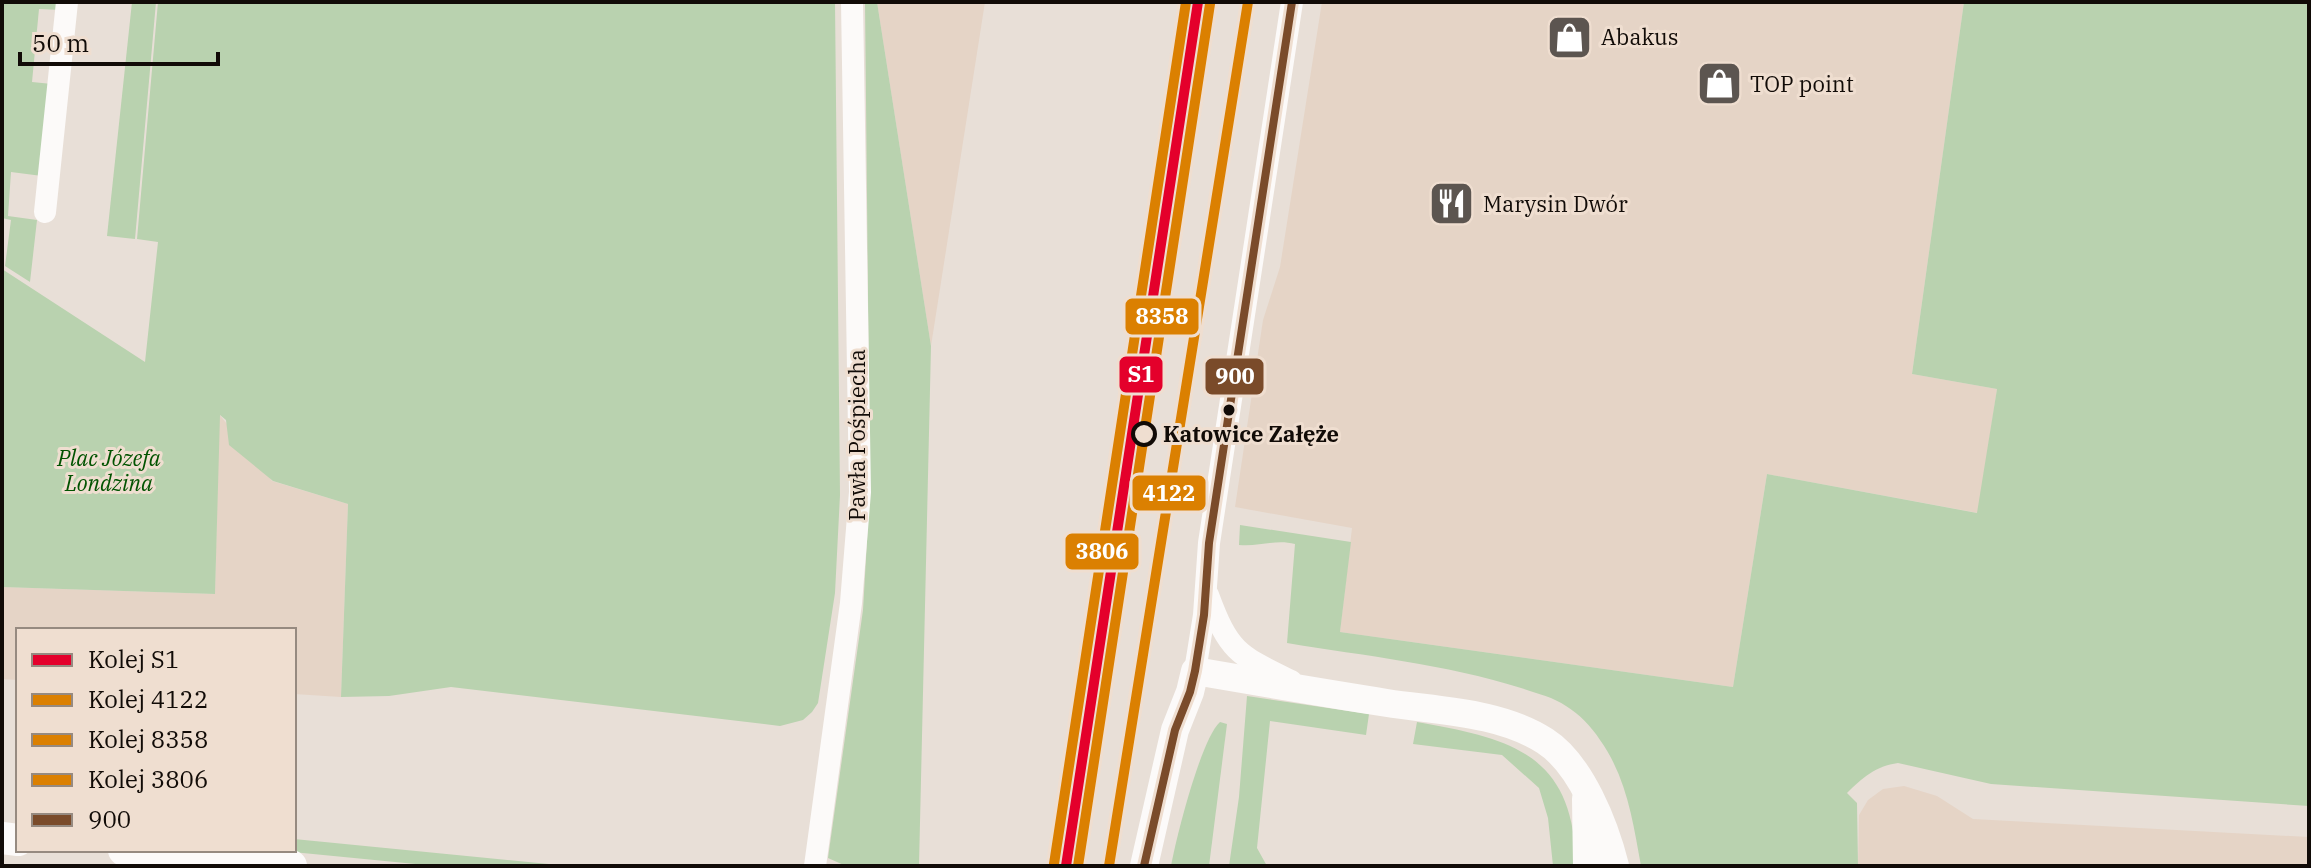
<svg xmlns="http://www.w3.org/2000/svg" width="2311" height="868" font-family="'IBM Plex Serif',serif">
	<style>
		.built { fill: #e5d4c6 }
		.green { fill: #b9d2af }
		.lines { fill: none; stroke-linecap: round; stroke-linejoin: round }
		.minor { stroke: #fcfaf9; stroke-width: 22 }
		.tertiary { stroke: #fcfaf9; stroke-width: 28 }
		.secondary { stroke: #fcfaf9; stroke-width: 32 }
		.bus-1-casing { stroke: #efded0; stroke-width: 14 }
		.bus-1 { stroke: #7a4b2a; stroke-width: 8 }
		.rail-1-casing { stroke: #efded0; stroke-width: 16 }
		.rail-2-casing { stroke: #efded0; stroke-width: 16 }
		.rail-3-casing { stroke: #efded0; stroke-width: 16 }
		.rail-4-casing { stroke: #efded0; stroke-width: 16 }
		.rail-1 { stroke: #e4002b; stroke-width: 10 }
		.rail-2 { stroke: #db8001; stroke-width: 10 }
		.rail-3 { stroke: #db8001; stroke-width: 10 }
		.rail-4 { stroke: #db8001; stroke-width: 10 }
		.bus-dot { fill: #110b07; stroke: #efded0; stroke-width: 3 }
		.stop-dot { fill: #efded0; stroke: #110b07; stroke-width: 4 }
		.labels { text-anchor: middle; stroke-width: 6; stroke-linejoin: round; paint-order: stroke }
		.poi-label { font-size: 22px; fill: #110b07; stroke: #efded0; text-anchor: start }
		.stop-label { font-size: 22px; font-weight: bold; fill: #110b07; stroke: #efded0; text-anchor: start }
		.street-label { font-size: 22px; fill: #110b07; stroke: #efded0 }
		.park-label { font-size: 22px; font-style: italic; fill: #015300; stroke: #efded0 }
		.line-badge { stroke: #efded0; stroke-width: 3 }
		.badge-label { font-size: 22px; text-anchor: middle; font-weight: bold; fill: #fff }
	</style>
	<rect width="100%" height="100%" fill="#e8dfd7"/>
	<g class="built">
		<polygon points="877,2 985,2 931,346"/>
		<polygon points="1322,2 1964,2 1912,374 1997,389 1978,513 1767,474 1733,687 1340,632 1352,528 1235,507 1263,320 1280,267"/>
		<polygon points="219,414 272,481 348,504 341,697 294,694 294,630 18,630 18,680 2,679 2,587 215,594"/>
		<polygon points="1904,786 1937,796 1973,819 2309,837 2309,866 1858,866 1859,815 1868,800 1883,789"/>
	</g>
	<g class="green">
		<polygon points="2,2 61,2 60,10 39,9 32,82 52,84 42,176 11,172 8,216 37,220 30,282 5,266 11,220 2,218"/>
		<polygon points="132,2 156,2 135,239 107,236"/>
		<polygon points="158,2 835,2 840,495 835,593 818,703 812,712 803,720 780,726 451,687 389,696 341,697 348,504 273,481 229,445 226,420 220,415 215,594 2,587 2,269 145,362 158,242 137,239"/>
		<polygon points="865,2 877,2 931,346 919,866 846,866 828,858 863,610 870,489"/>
		<path d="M 1964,2 L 2309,2 L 2309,806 L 1991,784 L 1898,763 C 1876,766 1862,778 1847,793 L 1857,803 L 1858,866 L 1641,866 C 1633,822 1627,778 1600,740 C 1591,726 1579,714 1566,706 C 1553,697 1535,693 1521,688 C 1445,664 1365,656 1287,643 L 1295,544 C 1275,539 1259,547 1239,545 L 1240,525 L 1351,542 L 1340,632 L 1733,687 L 1767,474 L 1977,513 L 1997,389 L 1912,374 Z"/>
		<polygon points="1247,696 1369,714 1366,735 1270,721 1257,848 1267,866 1229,866 1239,797"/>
		<path d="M 1220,722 L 1227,724 L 1209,866 L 1171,866 C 1176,838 1201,739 1220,722 Z"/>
		<path d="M 1417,722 C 1513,739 1574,754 1576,866 L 1553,866 L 1548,818 L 1539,788 L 1502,755 L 1413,744 Z"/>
		<polygon points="294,839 569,866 436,866 272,850 294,850"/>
	</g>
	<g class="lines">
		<g class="minor">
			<polyline points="45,212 67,2"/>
			<path d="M 1208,595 C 1229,652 1238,655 1291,681"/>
			<polyline points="1195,671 1204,615 1209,543 1292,2"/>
			<polyline points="815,866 851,603 860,492 852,2"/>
		</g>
		<g class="tertiary">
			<polyline points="1586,799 1587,866"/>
			<path d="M 1144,866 L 1175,730 L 1190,692 L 1195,671 C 1259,682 1323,693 1387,703 C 1439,711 1500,712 1545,741 C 1581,764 1605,826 1615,866"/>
		</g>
		<g class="secondary">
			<polyline points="2,838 18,840"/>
			<polyline points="124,850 291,866"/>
		</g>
		<defs>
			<polyline id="bus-1" points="1144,866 1175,730 1190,692 1195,671 1204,615 1209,543 1292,2"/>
		</defs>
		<use href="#bus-1" class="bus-1-casing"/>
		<use href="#bus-1" class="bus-1"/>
		<defs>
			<polyline id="rail-1" points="1066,866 1198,2"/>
			<polyline id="rail-2" points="1109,866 1248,2"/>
			<polyline id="rail-3" points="1078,866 1210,4"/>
			<polyline id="rail-4" points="1054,864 1186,2"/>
		</defs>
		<use href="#rail-1" class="rail-1-casing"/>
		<use href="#rail-2" class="rail-2-casing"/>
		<use href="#rail-3" class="rail-3-casing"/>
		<use href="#rail-4" class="rail-4-casing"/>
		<use href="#rail-1" class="rail-1"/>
		<use href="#rail-2" class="rail-2"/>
		<use href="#rail-3" class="rail-3"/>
		<use href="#rail-4" class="rail-4"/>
	</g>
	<defs>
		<symbol id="shop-square" viewBox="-11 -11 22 22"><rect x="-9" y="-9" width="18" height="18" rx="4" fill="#5c5550" stroke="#efded0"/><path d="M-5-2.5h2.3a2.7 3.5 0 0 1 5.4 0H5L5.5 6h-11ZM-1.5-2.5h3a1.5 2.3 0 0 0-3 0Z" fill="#fff"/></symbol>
		<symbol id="restaurant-square" viewBox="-11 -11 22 22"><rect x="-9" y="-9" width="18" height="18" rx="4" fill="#5c5550" stroke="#efded0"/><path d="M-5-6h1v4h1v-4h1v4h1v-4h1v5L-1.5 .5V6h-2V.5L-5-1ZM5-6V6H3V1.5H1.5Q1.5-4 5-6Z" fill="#fff"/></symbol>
	</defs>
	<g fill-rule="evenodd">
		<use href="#shop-square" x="1544" y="12" width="51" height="51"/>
		<use href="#shop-square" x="1694" y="58" width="51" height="51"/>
		<use href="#restaurant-square" x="1426" y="178" width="51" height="51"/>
	</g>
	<circle class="bus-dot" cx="1229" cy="410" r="7"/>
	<circle class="stop-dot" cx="1144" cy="434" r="11"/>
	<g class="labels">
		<g class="poi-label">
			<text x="1601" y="45">Abakus</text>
			<text x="1750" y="92">TOP point</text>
			<text x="1483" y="212">Marysin Dwór</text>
		</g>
		<g class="stop-label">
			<text x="1163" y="442">Katowice Załęże</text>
		</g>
		<g class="street-label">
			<text transform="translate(857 435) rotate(-90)" y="8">Pawła Pośpiecha</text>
		</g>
		<g class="park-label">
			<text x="109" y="466">Plac Józefa<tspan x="109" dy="25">Londzina</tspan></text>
		</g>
	</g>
	<g class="line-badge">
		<rect x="1124" y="297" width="76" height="39" rx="8" fill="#db8001"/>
		<rect x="1118" y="355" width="46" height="39" rx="8" fill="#e4002b"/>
		<rect x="1204" y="357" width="61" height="39" rx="8" fill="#7a4b2a"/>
		<rect x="1131" y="474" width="76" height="38" rx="8" fill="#db8001"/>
		<rect x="1064" y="532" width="76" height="39" rx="8" fill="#db8001"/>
	</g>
	<g class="badge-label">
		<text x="1162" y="324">8358</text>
		<text x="1141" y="382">S1</text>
		<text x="1235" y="384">900</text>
		<text x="1169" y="501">4122</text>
		<text x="1102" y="559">3806</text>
	</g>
	<rect width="2311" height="868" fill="none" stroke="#110b07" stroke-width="8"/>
	<rect x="16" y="628" width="280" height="224" fill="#efded0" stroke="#968a80" stroke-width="2"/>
	<rect x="32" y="654" width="40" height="12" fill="#e4002b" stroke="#968a80" stroke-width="2"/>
	<text x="88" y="668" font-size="24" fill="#110b07">Kolej S1</text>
	<rect x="32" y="694" width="40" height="12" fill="#db8001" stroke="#968a80" stroke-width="2"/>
	<text x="88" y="708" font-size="24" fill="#110b07">Kolej 4122</text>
	<rect x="32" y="734" width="40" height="12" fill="#db8001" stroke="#968a80" stroke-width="2"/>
	<text x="88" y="748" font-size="24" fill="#110b07">Kolej 8358</text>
	<rect x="32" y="774" width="40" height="12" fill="#db8001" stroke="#968a80" stroke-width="2"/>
	<text x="88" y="788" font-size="24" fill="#110b07">Kolej 3806</text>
	<rect x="32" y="814" width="40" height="12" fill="#7a4b2a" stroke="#968a80" stroke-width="2"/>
	<text x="88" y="828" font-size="24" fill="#110b07">900</text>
	<path d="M20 52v12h198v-12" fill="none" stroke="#110b07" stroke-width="4"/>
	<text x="32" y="52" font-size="24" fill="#110b07" stroke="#efded0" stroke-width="6" paint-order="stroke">50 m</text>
</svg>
